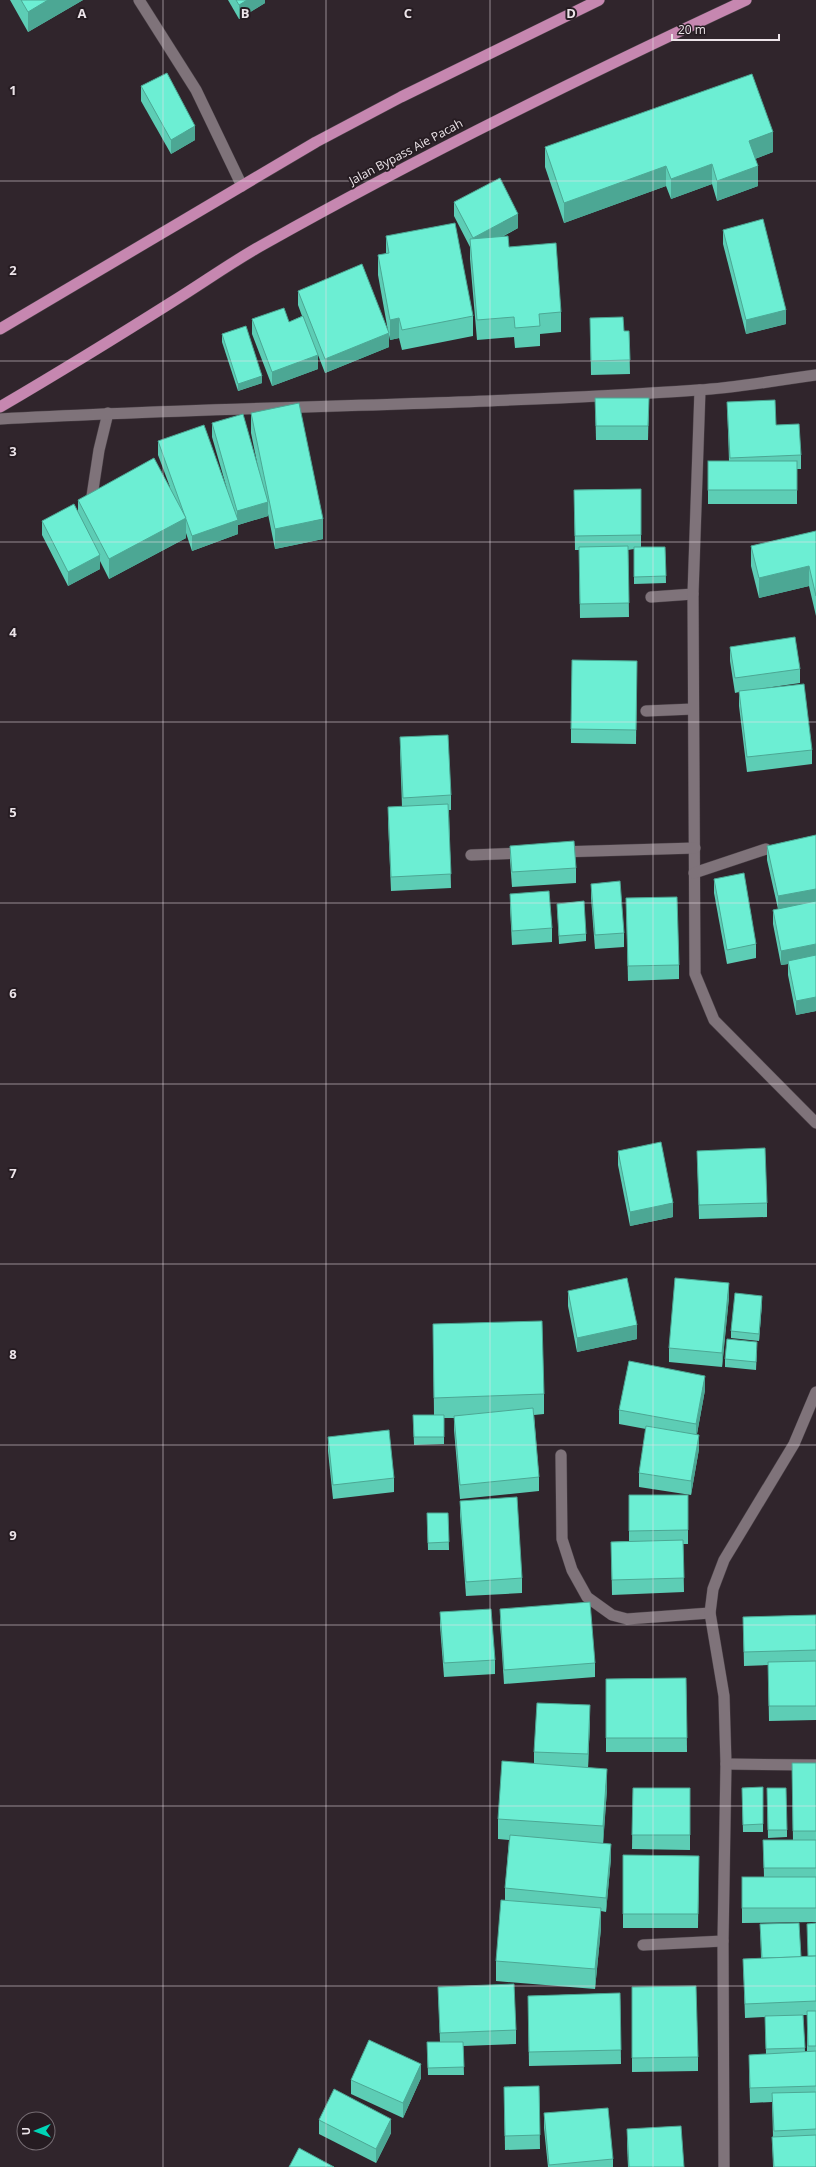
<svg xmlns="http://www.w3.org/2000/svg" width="816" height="2167" font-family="'Open Sans',sans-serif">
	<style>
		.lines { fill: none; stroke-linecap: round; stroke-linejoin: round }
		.service-casing { stroke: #4a4147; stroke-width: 12 }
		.minor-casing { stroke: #4a4147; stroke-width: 12 }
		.trunk-casing { stroke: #4a4147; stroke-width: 12 }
		.service { stroke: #7f737a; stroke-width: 11 }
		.minor { stroke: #7f737a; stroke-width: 11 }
		.trunk { stroke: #c687b0; stroke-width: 11 }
		.wall { fill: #5dcdb5; fill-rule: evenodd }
		.shaded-wall { fill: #4ca794 }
		.building { fill: #6ceed3; stroke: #4ca794 }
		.grid { fill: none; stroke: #ece4e9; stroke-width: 1; stroke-opacity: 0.55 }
		.labels { text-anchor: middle; stroke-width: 4; stroke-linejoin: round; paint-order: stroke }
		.street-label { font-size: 12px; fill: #ece4e9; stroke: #261c22 }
		.grid-label { font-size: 13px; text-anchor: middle; font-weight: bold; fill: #ece4e9; stroke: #261c22; stroke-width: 4; stroke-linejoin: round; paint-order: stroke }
	</style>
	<rect width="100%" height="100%" fill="#30252c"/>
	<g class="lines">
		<defs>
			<g id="service">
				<polyline points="139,0 196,90 242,186"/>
				<polyline points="92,496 99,450 108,413"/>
				<polyline points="651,597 693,594"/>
				<polyline points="646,711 693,709"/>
			</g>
			<g id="minor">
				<polyline points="700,390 693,594 695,974 714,1020 816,1123"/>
				<path d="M 0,419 C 232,406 466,406 698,390 C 737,388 777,380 816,375"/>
				<polyline points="559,852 695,848"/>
				<polyline points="471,855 524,853"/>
				<polyline points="694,873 766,849"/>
				<polyline points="561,1455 562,1539 572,1570 587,1597 612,1615 627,1619 710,1613"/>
				<polyline points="726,1764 816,1765"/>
				<polyline points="643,1945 723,1941"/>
				<polyline points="724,2167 723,1941 726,1764 724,1696 710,1613 713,1589 724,1560 794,1444 816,1392"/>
			</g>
			<g id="trunk">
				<polyline points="0,329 316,142 401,97 599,0"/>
				<path d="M 0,407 C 58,373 115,338 172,302 C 203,283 233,261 266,243 C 422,155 583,76 746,0"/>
			</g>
		</defs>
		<use href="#service" class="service-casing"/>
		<use href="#minor" class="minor-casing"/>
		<use href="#trunk" class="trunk-casing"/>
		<use href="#service" class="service"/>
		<use href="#minor" class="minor"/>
		<use href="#trunk" class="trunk"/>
	</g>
	<g class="wall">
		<polygon points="10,0 83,0 28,32"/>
		<polygon points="228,0 265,0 265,3 239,19"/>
		<polygon points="141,86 195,140 171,154 141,101"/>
		<polygon points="545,147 773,152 755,159 758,186 717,201 712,184 671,199 666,186 564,223 545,167"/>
		<polygon points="454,202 518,228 502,237 509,247 561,312 561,332 540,334 540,346 515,348 514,337 477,340 470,259 470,247 454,216"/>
		<polygon points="723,230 786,324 746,334 723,244"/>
		<polygon points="386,236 473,316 473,336 402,350 399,338 390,340 389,335 389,347 325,373 318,355 318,369 272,386 252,334 252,319 289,322 302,316 298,305 298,291 388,331 378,275 378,255 386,254"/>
		<polygon points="590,318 624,331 629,331 630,374 591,375"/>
		<polygon points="222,334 262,383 238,391 222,342"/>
		<polygon points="595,398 649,398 648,440 596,440"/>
		<polygon points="727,402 776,425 801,455 801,469 797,469 797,504 708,504 708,461 729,461"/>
		<polygon points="251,413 323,539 275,549 268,514 268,516 238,525 238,534 192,551 186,533 186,538 109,579 100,561 100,569 68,586 42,535 42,521 78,511 78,500 170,487 158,455 158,441 227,489 212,437 212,423 259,472 251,433"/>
		<polygon points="641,489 641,547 665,547 666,583 634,584 634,549 628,550 629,617 580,618 579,550 575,550 574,490"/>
		<polygon points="816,531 816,616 809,586 759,598 751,566 751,546"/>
		<polygon points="730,647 800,669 800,683 759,689 812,750 812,764 747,772 739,706 739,692 735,693 730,661"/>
		<polygon points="637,661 636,744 571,743 571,729"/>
		<polygon points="400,737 451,795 451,810 449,810 451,888 391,891 388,821 388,807 402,807 400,751"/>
		<polygon points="816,835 816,1011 796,1015 788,975 788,964 781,965 773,924 773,910 778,909 767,860 767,846"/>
		<polygon points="510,846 576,868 576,883 512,887 510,860"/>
		<polygon points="714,879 756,944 756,958 727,964 714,893"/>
		<polygon points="591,884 624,933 624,947 595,949 591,898"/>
		<polygon points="510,894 552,928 552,942 512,945 510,908"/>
		<polygon points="626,898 679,965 679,979 628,981"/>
		<polygon points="557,904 586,934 586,941 559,944"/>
		<polygon points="618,1151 673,1217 630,1226 618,1165"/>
		<polygon points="697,1151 767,1203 767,1217 699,1219"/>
		<polygon points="568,1291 637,1339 577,1352 568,1306"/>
		<polygon points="729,1297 722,1367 669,1362 669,1348"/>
		<polygon points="762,1303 759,1341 731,1338 731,1331"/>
		<polygon points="433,1324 544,1394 544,1414 534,1415 539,1477 539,1491 460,1499 454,1430 454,1418 444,1418 444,1444 414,1445 413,1415 434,1415"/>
		<polygon points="757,1349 756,1370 725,1367 725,1359"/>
		<polygon points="705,1390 697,1434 699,1449 691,1495 639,1487 639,1473 646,1429 619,1424 619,1410"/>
		<polygon points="328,1437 394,1478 394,1492 333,1499 328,1451"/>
		<polygon points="629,1495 688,1495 688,1544 683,1544 684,1592 612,1595 611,1542 629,1541"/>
		<polygon points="460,1501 522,1578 522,1593 466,1596 460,1515"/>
		<polygon points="427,1513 448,1513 449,1550 428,1550"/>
		<polygon points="500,1609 595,1663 595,1677 504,1684 500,1623"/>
		<polygon points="440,1612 495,1660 495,1674 444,1677 440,1626"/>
		<polygon points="816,1615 816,1720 769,1721 768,1665 744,1666 743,1617"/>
		<polygon points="686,1678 687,1752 606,1752 606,1679"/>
		<polygon points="590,1720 588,1768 607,1789 603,1843 611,1858 606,1912 601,1911 601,1928 595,1989 496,1981 496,1961 505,1900 505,1888 509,1840 498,1839 498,1819 534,1764 534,1752"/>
		<polygon points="792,1763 816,1763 816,1922 742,1923 742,1877 764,1877 763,1840 793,1840"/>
		<polygon points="763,1787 763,1832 743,1832 742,1788"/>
		<polygon points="633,1788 690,1788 690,1850 632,1849"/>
		<polygon points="767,1788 787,1830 787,1837 768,1838"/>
		<polygon points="623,1855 699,1856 698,1928 623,1928"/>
		<path d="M 816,1923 L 816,2167 L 773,2167 L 772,2137 L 773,2137 L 772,2102 L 750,2103 L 749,2069 L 749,2055 L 766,2054 L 765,2017 L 745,2018 L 743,1959 L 761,1958 L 760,1924 L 801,1957 L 808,1956 ZM 803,2015 L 807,2015 L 807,2052 L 805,2052 Z"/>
		<polygon points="438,1987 516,2030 516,2044 463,2046 464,2075 428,2075 427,2042 440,2042"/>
		<polygon points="632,1987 698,2057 698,2071 632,2072"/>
		<polygon points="620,1993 621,2064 529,2066 528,1996"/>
		<polygon points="421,2078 403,2118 351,2094 351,2080"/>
		<polygon points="539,2086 540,2149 505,2150 504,2087"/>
		<polygon points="544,2113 613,2159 613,2167 548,2167 544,2128"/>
		<polygon points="319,2120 391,2133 376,2163 319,2134"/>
		<polygon points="627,2129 684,2167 628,2167 627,2144"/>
	</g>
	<g class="shaded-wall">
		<polygon points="48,0 83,0 28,32 28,12"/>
		<polygon points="247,0 265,0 265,3 239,19 239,5"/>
		<polygon points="195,126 195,140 171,154 171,140"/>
		<polygon points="773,132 773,152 749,161 749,141"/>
		<polygon points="712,164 712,184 671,199 671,179"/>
		<polygon points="666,166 666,186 564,223 564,203"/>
		<polygon points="758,166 758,186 717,201 717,181"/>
		<polygon points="518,214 518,228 473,252 473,238"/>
		<polygon points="786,310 786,324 746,334 746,320"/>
		<polygon points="399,318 399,338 390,340 390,320"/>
		<polygon points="389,333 389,347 325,373 325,359"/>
		<polygon points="318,355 318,369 272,386 272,372"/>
		<polygon points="262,376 262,383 238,391 238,384"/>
		<polygon points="268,502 268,516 238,525 238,534 192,551 192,536 237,520 237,511"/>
		<polygon points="186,518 186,538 109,579 109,559"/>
		<polygon points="323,519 323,539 275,549 275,529"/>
		<polygon points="100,555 100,569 68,586 68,572"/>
		<polygon points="809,566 809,586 759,598 759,578"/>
		<polygon points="816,889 816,903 778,911 778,896"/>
		<polygon points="816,944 816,958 788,961 788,964 781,965 781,951"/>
		<polygon points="816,997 816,1011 796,1015 796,1001"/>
		<polygon points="673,1203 673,1217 630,1226 630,1212"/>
		<polygon points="729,1283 729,1297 722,1367 722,1353"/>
		<polygon points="762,1296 762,1303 759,1341 759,1334"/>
		<polygon points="637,1325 637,1339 577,1352 577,1338"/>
		<polygon points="705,1376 705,1390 696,1439 696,1424"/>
		<polygon points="699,1435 699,1449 691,1495 691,1481"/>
		<polygon points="590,1705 590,1720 588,1768 588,1754"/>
		<polygon points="607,1769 607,1789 603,1846 603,1826"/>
		<polygon points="611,1844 611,1858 606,1912 606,1898"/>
		<polygon points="601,1908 601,1928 595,1989 595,1969"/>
		<polygon points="421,2064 421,2078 403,2118 403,2103"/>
		<polygon points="391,2119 391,2133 376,2163 376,2149"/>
	</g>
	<g class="building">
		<polygon points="21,0 48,0 28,12"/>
		<polygon points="236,0 247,0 239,5"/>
		<polygon points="167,73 195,126 171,140 141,86"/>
		<polygon points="752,74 773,132 749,141 758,166 717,181 712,164 671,179 666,166 564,203 545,147"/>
		<polygon points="500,178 518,214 473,238 454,202"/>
		<polygon points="763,219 786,310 746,320 723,230"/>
		<polygon points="455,223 473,316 402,330 399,318 390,320 378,255 389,253 386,236"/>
		<polygon points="508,236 509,247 556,243 561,312 539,314 540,326 515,328 514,317 477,320 470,239"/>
		<polygon points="362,264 389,333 325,359 298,291"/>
		<polygon points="284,308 289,322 303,316 318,355 272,372 252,319"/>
		<polygon points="623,317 624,331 629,331 630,360 591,361 590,318"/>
		<polygon points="246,326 262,376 238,384 222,334"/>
		<polygon points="595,398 649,398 648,426 596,426"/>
		<polygon points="775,400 776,425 799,424 801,455 730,458 727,402"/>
		<polygon points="299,403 323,519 275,529 251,413"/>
		<polygon points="243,414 268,502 237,511 212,423"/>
		<polygon points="204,425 238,520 192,536 158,441"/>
		<polygon points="154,458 186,518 109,559 78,500"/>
		<rect x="708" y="461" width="89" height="29"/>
		<polygon points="641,489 641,535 575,536 574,490"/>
		<polygon points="74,504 100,555 68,572 42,521"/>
		<polygon points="816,531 816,596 809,566 759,578 751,546"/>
		<polygon points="628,546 629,603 580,604 579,547"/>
		<polygon points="634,547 665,547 666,576 634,577"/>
		<polygon points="795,637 800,669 735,678 730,647"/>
		<polygon points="572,660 637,661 636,730 571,729"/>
		<polygon points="804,684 812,750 747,757 739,691"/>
		<polygon points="448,735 451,795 403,798 400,737"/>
		<polygon points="448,804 451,874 391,877 388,807"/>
		<polygon points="816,835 816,889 778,896 767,846"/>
		<polygon points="574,841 576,868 512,872 510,846"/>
		<polygon points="744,873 756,944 727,950 714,879"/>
		<polygon points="620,881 624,933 595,935 591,884"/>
		<polygon points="549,891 552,928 512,931 510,894"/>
		<polygon points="677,897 679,965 628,966 626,898"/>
		<polygon points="584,901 586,934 559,936 557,904"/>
		<polygon points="816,901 816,944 781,951 773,910"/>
		<polygon points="816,955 816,997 796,1001 788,961"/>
		<polygon points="661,1142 673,1203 630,1212 618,1151"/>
		<polygon points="765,1148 767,1203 699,1205 697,1151"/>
		<polygon points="627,1278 637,1325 577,1338 568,1291"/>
		<polygon points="675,1278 729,1283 722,1353 669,1348"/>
		<polygon points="735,1293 762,1296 759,1334 731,1331"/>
		<polygon points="542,1321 544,1394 434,1398 433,1324"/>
		<polygon points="727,1339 757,1342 756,1362 725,1359"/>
		<polygon points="629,1361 705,1376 696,1424 619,1410"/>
		<polygon points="533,1408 539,1477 460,1485 454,1416"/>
		<polygon points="413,1415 444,1415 444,1437 414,1437"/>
		<polygon points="646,1426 699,1435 691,1481 639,1473"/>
		<polygon points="389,1430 394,1478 333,1485 328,1437"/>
		<polygon points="629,1495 688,1495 688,1530 629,1531"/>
		<polygon points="517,1497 522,1578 466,1582 460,1501"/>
		<polygon points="427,1513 448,1513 449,1542 428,1543"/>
		<polygon points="683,1540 684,1578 612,1580 611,1542"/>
		<polygon points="590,1602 595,1663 504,1670 500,1609"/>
		<polygon points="491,1609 495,1660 444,1663 440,1612"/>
		<polygon points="816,1615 816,1650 744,1652 743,1617"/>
		<polygon points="816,1661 816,1706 769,1706 768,1662"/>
		<polygon points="686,1678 687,1738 606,1738 606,1679"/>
		<polygon points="537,1703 590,1705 588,1754 534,1752"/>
		<polygon points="502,1761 607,1769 603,1826 498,1819"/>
		<polygon points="792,1763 816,1763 816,1831 793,1831"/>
		<polygon points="763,1787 763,1824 743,1825 742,1788"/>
		<polygon points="633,1788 690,1788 690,1835 632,1835"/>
		<polygon points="767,1788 786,1788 787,1830 768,1830"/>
		<polygon points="510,1835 611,1844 606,1898 505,1888"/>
		<polygon points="763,1840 816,1840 816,1868 764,1868"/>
		<polygon points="623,1855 699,1856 698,1914 623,1914"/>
		<rect x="742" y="1877" width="74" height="31"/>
		<polygon points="501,1900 601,1908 595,1969 496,1961"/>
		<polygon points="799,1923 801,1957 762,1958 760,1924"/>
		<polygon points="816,1923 816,1956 808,1956 807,1924"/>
		<polygon points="816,1956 816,2001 745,2004 743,1959"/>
		<polygon points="514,1984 516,2030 440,2033 438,1987"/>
		<polygon points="696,1986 698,2057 632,2058 632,1987"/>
		<polygon points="620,1993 621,2050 529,2052 528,1996"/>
		<polygon points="807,2011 816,2011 816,2046 808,2046"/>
		<polygon points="803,2015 805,2048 766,2049 765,2016"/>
		<polygon points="369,2040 421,2064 403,2103 351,2080"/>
		<polygon points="427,2042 463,2042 464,2067 428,2068"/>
		<polygon points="816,2051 816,2086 750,2088 749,2055"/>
		<polygon points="539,2086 540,2135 505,2136 504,2087"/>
		<polygon points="334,2089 391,2119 376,2149 319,2120"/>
		<polygon points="816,2092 816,2129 774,2131 772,2093"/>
		<polygon points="608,2108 613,2159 549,2165 544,2113"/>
		<polygon points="681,2126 684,2167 629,2167 627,2129"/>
		<polygon points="816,2135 816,2167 774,2167 772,2137"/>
		<polygon points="299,2148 334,2167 289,2167"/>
	</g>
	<path class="grid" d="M 163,0 L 163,2167M 326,0 L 326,2167M 490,0 L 490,2167M 653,0 L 653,2167M 0,181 L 816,181M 0,361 L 816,361M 0,542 L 816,542M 0,722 L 816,722M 0,903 L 816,903M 0,1084 L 816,1084M 0,1264 L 816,1264M 0,1445 L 816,1445M 0,1625 L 816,1625M 0,1806 L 816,1806M 0,1986 L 816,1986"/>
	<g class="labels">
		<g class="street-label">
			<text transform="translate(406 152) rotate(-28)" y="4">Jalan Bypass Aie Pacah</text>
		</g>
	</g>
	<g class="grid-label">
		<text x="82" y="18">A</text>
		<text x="245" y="18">B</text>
		<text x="408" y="18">C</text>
		<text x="571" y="18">D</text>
		<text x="13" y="95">1</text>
		<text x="13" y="275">2</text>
		<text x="13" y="456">3</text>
		<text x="13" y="637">4</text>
		<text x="13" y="817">5</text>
		<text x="13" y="998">6</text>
		<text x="13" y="1178">7</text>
		<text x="13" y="1359">8</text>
		<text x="13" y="1540">9</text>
	</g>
	<g transform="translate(36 2131) rotate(269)"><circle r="19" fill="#261c22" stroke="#756c72"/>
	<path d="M0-3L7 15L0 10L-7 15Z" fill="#00d5b7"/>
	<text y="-6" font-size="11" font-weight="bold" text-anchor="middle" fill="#ece4e9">U</text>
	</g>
	<path d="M672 34v6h107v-6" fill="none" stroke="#ece4e9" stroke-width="2"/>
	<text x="678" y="34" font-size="12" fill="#ece4e9" stroke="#261c22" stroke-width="3" paint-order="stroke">20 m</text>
</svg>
